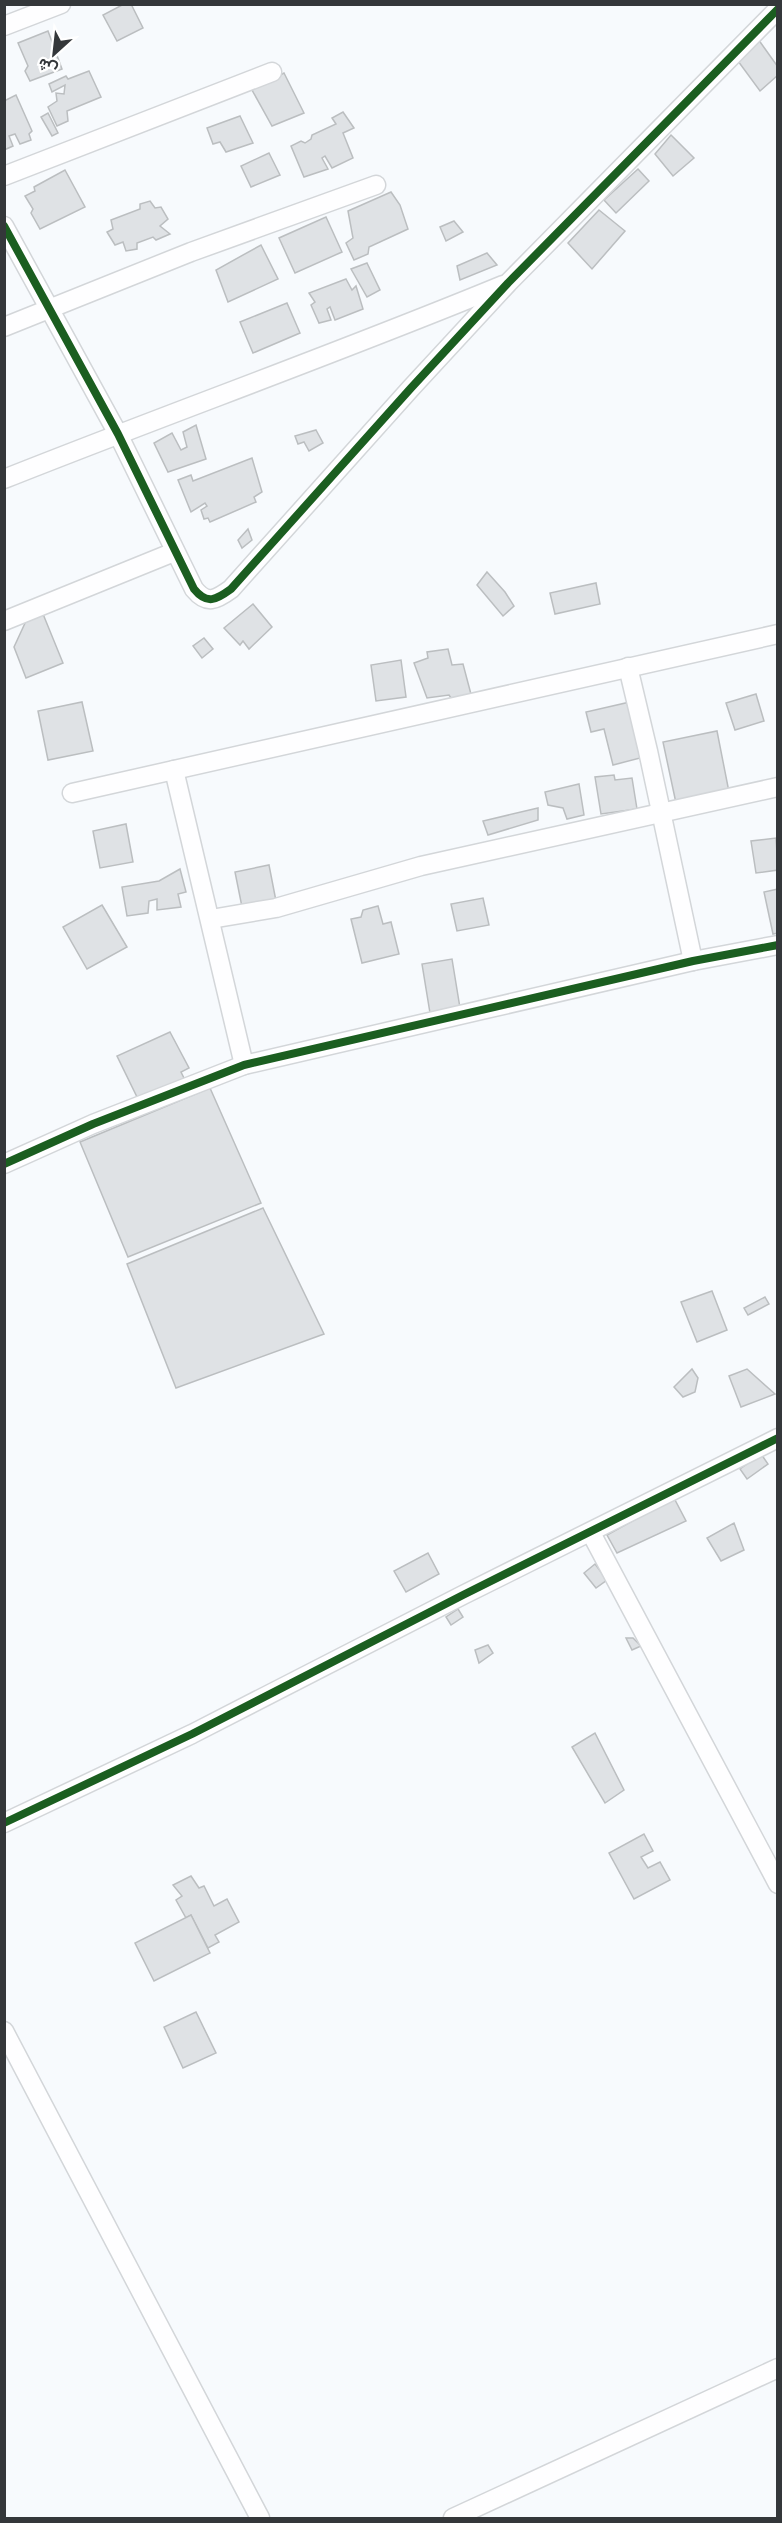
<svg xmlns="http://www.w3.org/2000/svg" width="782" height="2523" font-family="'Sofia Sans Condensed',Vazirmatn,sans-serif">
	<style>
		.building { fill: #dfe2e5; stroke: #bbbec0; stroke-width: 1.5 }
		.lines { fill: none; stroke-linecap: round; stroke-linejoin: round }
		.minor-casing { stroke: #d3d6d9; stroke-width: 21 }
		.minor { stroke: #fefeff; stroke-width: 18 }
		.cycleway-casing { stroke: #fff; stroke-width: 11 }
		.cycleway { stroke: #1b5e20; stroke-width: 8 }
	</style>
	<rect width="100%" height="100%" fill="#f7fafd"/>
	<g class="building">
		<polygon points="124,4 131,4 143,28 117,41 103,15"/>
		<polygon points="48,31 62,69 30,81 25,71 28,66 18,43"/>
		<polygon points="758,39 778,67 778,75 760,91 738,61"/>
		<polygon points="89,71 101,97 67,111 68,121 57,126 48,107 57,101 56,93 64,94 65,85 52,92 49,84 66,76 68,79"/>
		<polygon points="284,73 304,113 272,126 252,90"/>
		<polygon points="16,95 32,131 29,134 31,140 20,144 15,134 9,136 13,146 4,150 4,101"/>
		<polygon points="343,112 354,128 343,133 353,158 332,168 325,156 322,158 328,169 304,177 291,146 301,141 305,143 311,139 312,135 336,124 332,118"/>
		<polygon points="48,113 58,133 52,136 41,117"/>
		<polygon points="240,116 253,143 226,152 220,142 213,144 207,128"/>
		<polygon points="671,135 694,158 673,176 655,154"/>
		<polygon points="269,153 280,175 251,187 241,166"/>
		<polygon points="638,169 649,181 616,213 604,200"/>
		<polygon points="65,170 85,207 40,229 31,213 33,209 25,196 35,191 34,187"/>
		<polygon points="391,192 400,205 408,229 369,247 368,254 354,260 346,243 353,238 348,211"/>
		<polygon points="150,201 155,208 161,207 168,219 160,226 170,234 156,240 153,237 137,243 137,249 126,251 123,242 115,245 107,232 113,229 111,220 140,209 140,204"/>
		<polygon points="599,210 625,231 592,269 568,243"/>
		<polygon points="326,217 342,252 295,273 279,238"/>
		<polygon points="454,221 463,232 446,241 440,227"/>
		<polygon points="261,245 278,279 228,302 216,270"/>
		<polygon points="487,253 497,265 460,280 457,266"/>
		<polygon points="367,263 380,290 367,297 351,269"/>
		<polygon points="346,279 352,290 356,286 363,309 335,320 330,307 327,309 331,320 319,323 311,305 315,302 309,293"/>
		<polygon points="287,303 300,333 253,353 240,322"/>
		<polygon points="196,425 206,459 168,472 154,443 172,433 181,450 187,447 183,432"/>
		<polygon points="316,430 323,443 309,451 304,442 298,444 295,436"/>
		<polygon points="252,458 262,492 254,497 256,502 210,522 208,518 204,519 201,510 207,506 205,503 191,512 178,480 191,475 193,481"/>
		<polygon points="248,529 252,540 242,548 238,540"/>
		<polygon points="487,572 505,592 514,606 503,616 477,585"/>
		<polygon points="596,583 600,604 555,614 550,593"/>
		<polygon points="253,604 272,627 249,649 243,641 240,645 224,628"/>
		<polygon points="43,614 63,663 26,678 14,647 26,621"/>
		<polygon points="204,638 213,649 202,658 193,646"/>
		<polygon points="448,649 452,665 463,664 472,698 454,702 449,695 427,698 414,663 428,658 427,652"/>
		<polygon points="401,660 406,697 376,701 371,665"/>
		<polygon points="756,694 764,721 735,730 726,703"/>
		<polygon points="82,702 93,751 48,760 38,711"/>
		<polygon points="630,702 644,757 613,765 604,729 591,732 586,712"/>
		<polygon points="717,731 729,792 676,803 663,742"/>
		<polygon points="614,775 615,780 632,778 637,809 601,814 595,777"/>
		<polygon points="579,784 584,815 567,819 563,808 548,805 545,792"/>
		<polygon points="538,808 538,820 488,835 483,821"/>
		<polygon points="126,824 133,862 100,868 93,831"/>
		<polygon points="776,838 778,870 756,873 751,841"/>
		<polygon points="269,865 276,901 242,907 235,872"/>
		<polygon points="180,869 186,892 178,894 181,907 157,910 157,899 149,901 148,913 127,916 122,887 159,881"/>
		<polygon points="778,889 778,933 773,934 764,892"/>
		<polygon points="483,898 489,925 457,931 451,904"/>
		<polygon points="102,905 127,947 87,969 63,927"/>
		<polygon points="378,906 383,924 391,922 399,954 362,963 351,919 361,917 363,910"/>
		<polygon points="452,959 460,1008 430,1013 422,964"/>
		<polygon points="170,1032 189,1068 181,1072 186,1082 139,1101 117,1056"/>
		<polygon points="210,1088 261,1203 128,1257 80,1142"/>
		<polygon points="263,1208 324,1334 176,1388 127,1264"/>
		<polygon points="712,1291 727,1330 697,1342 681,1302"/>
		<polygon points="765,1297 769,1304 748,1315 744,1308"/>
		<polygon points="692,1369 698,1378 695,1392 683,1397 674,1387"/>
		<polygon points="747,1369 775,1394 741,1407 729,1376"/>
		<polygon points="761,1454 768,1464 747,1479 740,1469"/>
		<polygon points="674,1498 686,1521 617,1553 607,1535"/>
		<polygon points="734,1523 744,1550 721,1561 707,1538"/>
		<polygon points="428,1553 439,1574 406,1592 394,1571"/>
		<polygon points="595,1564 607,1580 596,1588 584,1573"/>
		<polygon points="458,1609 463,1617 451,1625 446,1617"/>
		<polygon points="626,1638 633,1638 641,1646 632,1650"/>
		<polygon points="488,1645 493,1653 479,1663 475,1650"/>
		<polygon points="595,1733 624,1790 605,1803 572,1747"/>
		<polygon points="644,1834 653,1851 641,1857 648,1868 660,1862 670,1880 634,1899 609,1853"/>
		<polygon points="191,1876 199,1888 204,1886 214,1906 227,1899 239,1922 215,1935 219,1942 208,1948 191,1915 186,1918 176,1900 182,1896 173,1885"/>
		<polygon points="191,1915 210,1953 154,1981 135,1943"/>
		<polygon points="196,2012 216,2053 183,2068 164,2027"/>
	</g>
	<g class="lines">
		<defs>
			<g id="minor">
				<polyline points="4,26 61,4"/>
				<polyline points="4,176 272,72"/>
				<path d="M 4,226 L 118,434 L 194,589 C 207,605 216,600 231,589 L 411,388 L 508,283 L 778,9"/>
				<polyline points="4,327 191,252 376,185"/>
				<path d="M 4,479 C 170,413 338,353 503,285"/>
				<polyline points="4,621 174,552"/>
				<polyline points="628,667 648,751 693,961"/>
				<polyline points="174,770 244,1065"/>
				<polyline points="72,793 778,634"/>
				<polyline points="211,919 276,908 421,866 778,787"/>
				<polyline points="4,1164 93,1124 244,1065 693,961 778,945"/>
				<polyline points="591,1533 778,1884"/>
				<polyline points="4,1823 192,1734 463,1595 778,1438"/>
				<polyline points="4,2031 260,2518"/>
				<polyline points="453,2518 778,2368"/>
			</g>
		</defs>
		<use href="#minor" class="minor-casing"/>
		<use href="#minor" class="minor"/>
		<defs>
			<g id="cycleway">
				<path d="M 4,226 L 118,434 L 194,589 C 207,605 216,600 231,589 L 411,388 L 508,283 L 778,9"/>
				<polyline points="4,1164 93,1124 244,1065 693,961 778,945"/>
				<polyline points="4,1823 192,1734 463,1595 778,1438"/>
			</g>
		</defs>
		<use href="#cycleway" class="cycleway-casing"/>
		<use href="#cycleway" class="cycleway"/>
	</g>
	<rect width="782" height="2523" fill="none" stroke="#34373a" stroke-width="12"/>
	<g transform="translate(54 54) rotate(207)" stroke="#ffffff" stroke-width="4.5" paint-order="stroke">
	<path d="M0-4.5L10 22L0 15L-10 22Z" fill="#34373a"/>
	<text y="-9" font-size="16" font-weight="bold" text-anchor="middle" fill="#34373a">ش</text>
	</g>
</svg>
